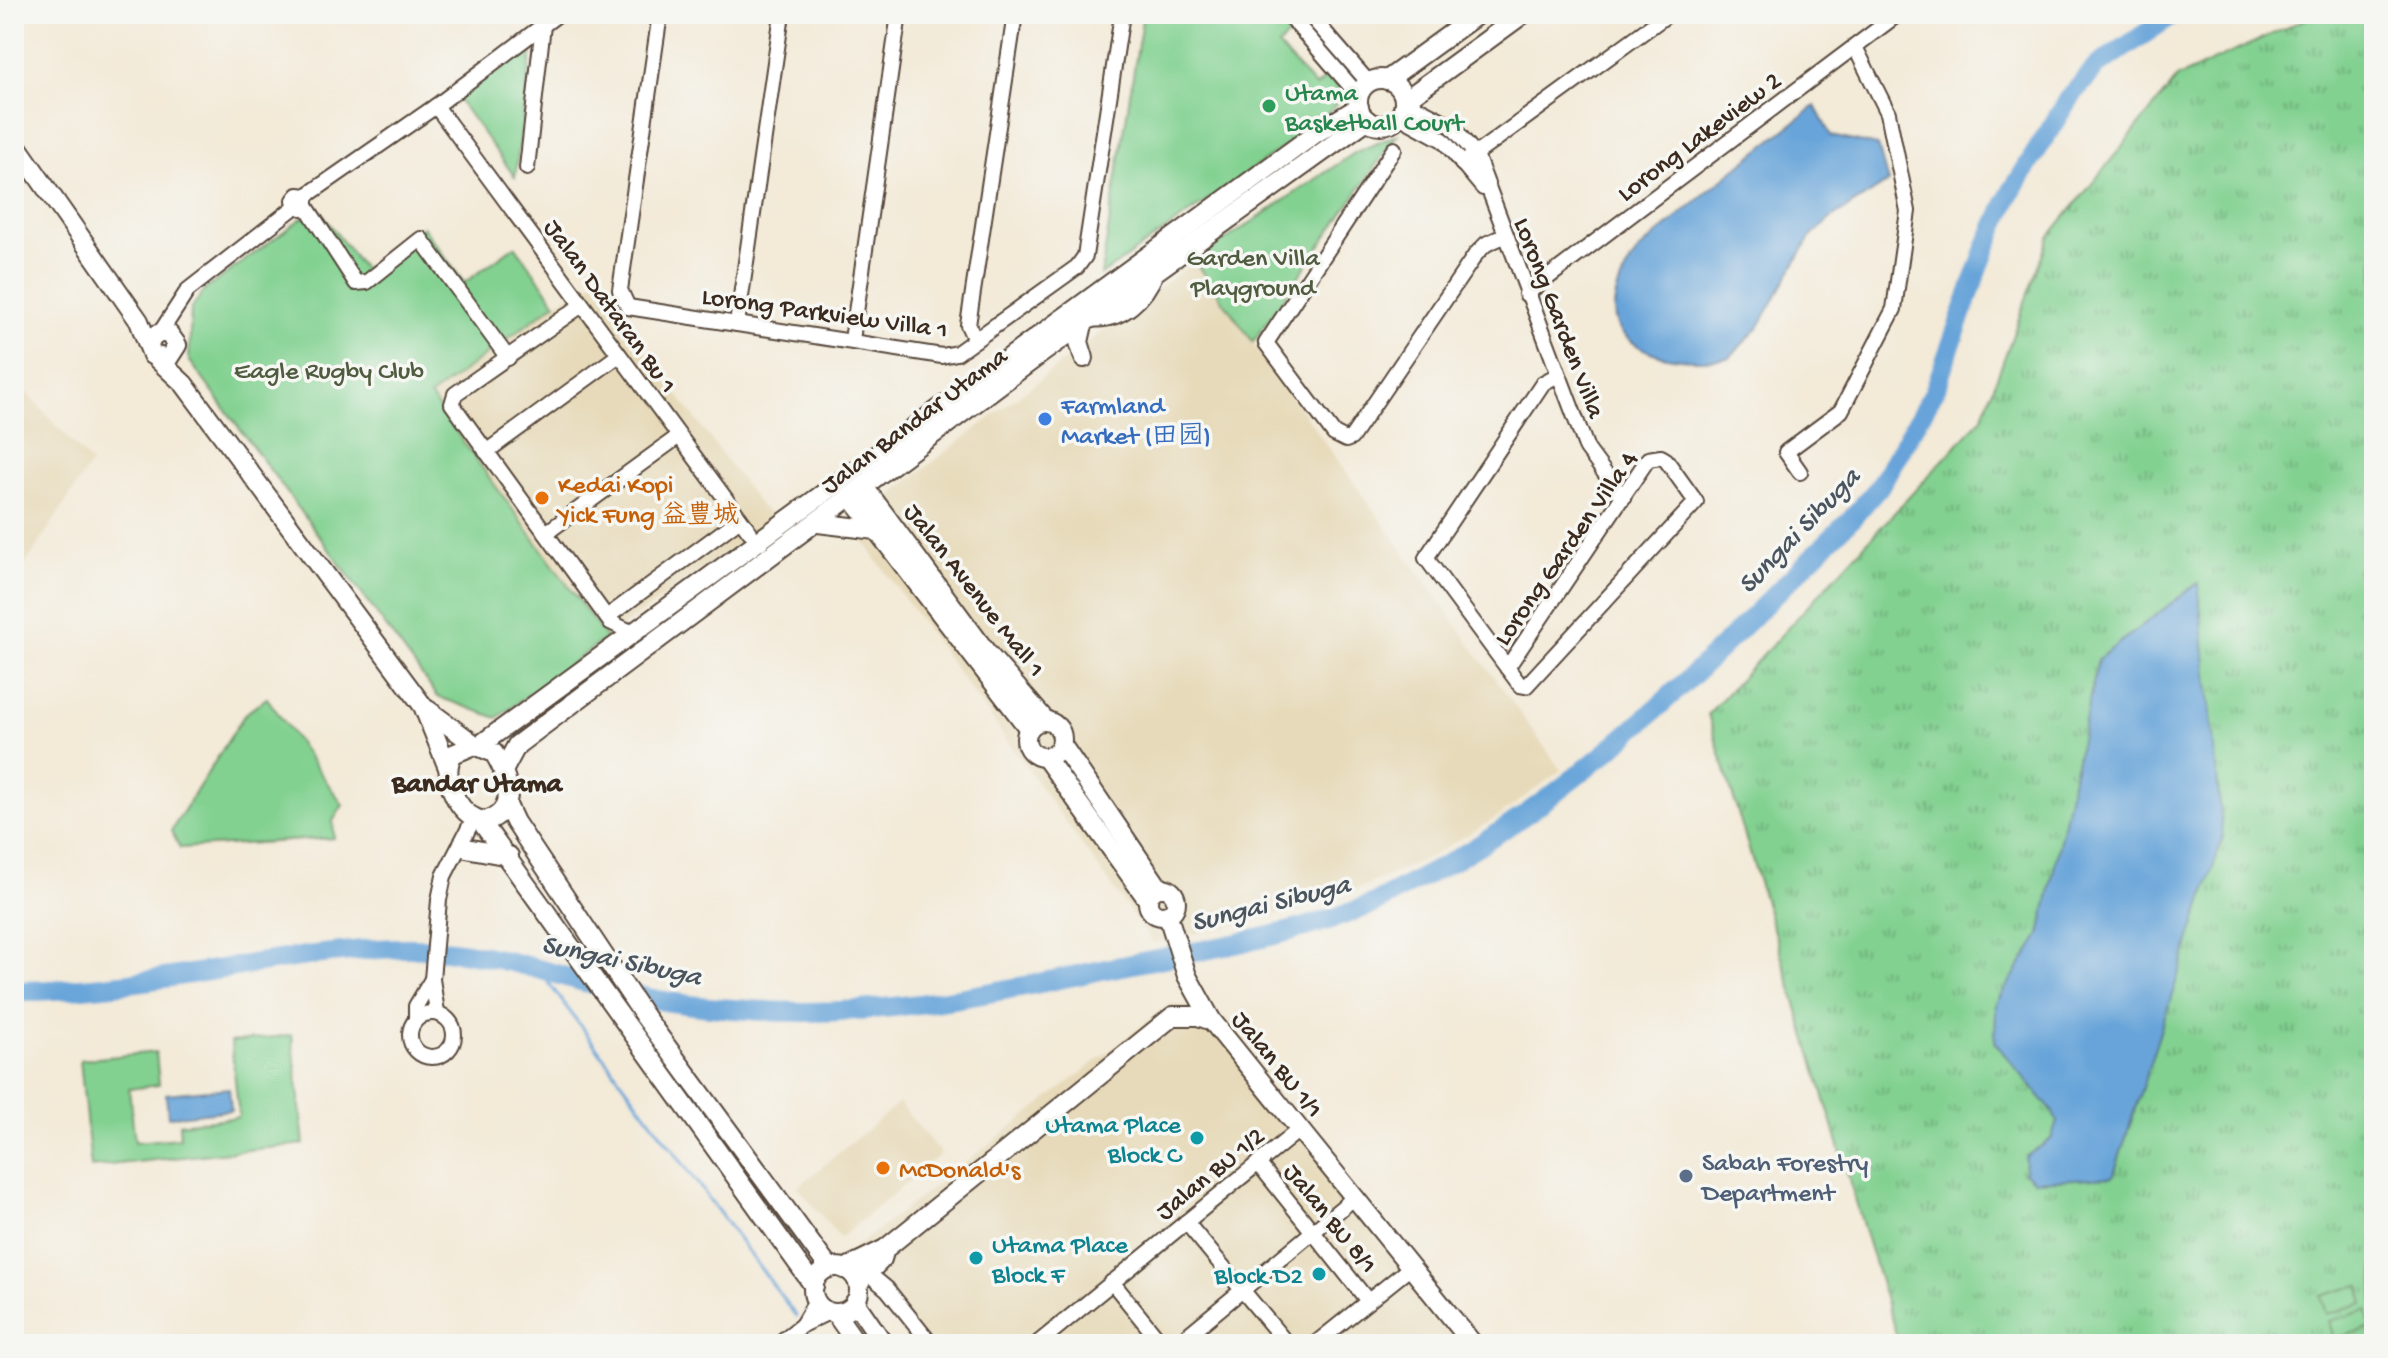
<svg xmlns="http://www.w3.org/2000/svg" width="2388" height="1358" font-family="'Gochi Hand','LXGW WenKai TC',sans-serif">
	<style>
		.built { fill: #e7daba }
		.grass { fill: url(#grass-tufts); stroke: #5e7e58; stroke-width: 2 }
		.park { fill: #82d191; stroke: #5e7e58; stroke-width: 2 }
		.water { fill: #68a4d9; stroke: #52677c; stroke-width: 2 }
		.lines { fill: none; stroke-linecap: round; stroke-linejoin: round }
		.stream { stroke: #68a4d9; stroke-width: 3 }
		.river { stroke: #68a4d9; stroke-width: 20 }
		.street-casing { stroke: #57473a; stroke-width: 18 }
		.secondary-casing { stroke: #57473a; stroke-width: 22 }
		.street { stroke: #fff; stroke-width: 14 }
		.secondary { stroke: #fff; stroke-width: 18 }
		.leisure-dot { fill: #2e9e5b; stroke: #f6f6f2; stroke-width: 3 }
		.shop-dot { fill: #3f7fe0; stroke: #f6f6f2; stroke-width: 3 }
		.food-dot { fill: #e8710a; stroke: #f6f6f2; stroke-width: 3 }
		.culture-dot { fill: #0f9aa8; stroke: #f6f6f2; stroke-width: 3 }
		.service-dot { fill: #5c6f8a; stroke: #f6f6f2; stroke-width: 3 }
		.labels { text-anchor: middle; stroke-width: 7; stroke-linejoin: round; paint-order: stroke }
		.leisure-label { font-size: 26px; fill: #27864d; stroke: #f6f6f2; text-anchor: start }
		.street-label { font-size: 26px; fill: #3b2a1e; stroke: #f6f6f2 }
		.park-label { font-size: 26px; fill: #505c40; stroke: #f6f6f2 }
		.shop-label { font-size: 26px; fill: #366cbe; stroke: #f6f6f2; text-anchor: start }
		.food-label { font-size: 26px; fill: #c56008; stroke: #f6f6f2; text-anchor: start }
		.culture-label { font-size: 26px; fill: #0d838f; stroke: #f6f6f2; text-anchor: end }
		.service-label { font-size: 26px; fill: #4e5e75; stroke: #f6f6f2; text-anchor: start }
		.water-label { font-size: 28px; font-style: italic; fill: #4b555f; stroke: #f6f6f2 }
		.neighbourhood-label { font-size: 28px; font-weight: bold; fill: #3b2a1e; stroke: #f6f6f2 }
	</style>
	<defs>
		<pattern id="grass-tufts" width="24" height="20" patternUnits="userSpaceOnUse" patternTransform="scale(2)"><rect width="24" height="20" fill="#82d191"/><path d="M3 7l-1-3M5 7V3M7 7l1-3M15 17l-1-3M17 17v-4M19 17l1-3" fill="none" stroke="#6caa76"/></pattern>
	</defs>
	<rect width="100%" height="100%" fill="#f6f6f2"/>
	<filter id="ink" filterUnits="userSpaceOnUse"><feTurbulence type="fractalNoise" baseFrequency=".0125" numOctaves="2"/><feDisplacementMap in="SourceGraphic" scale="16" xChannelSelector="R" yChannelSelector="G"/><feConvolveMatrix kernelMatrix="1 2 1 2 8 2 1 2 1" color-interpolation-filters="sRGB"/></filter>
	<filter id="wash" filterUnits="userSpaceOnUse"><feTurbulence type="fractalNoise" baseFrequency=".006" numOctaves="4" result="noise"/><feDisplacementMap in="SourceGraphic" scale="32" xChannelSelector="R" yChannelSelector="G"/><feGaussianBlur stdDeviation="1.8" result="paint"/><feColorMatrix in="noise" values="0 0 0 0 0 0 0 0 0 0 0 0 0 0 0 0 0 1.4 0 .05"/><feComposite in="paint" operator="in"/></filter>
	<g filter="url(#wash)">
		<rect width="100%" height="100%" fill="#f3ead8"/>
		<g class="built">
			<polygon points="1194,261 1561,770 1496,818 1431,856 1360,888 1296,911 1153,943 856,531 899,488"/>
			<polygon points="594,282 761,507 775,517 606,638 430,395 556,303"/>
			<polygon points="14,379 91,463 14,582"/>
			<polygon points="1172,1003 1210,1011 1406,1277 1460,1344 914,1344 848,1253"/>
			<polygon points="899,1103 941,1154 840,1238 798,1187"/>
		</g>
		<polygon class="grass" points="2316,14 2374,14 2374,1344 1899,1344 1708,714 1982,418 2049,237 2178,77"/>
		<g class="park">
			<polygon points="1143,14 1271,14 1290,34 1278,46 1316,87 1329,75 1341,92 1340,99 1324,119 1101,275"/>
			<polygon points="533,43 515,177 457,98"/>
			<polygon points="1397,135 1253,342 1194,261 1356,152"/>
			<polygon points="317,207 364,270 423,227 464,283 515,246 556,303 430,396 606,638 497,718 438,697 189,360 191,308 206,289"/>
			<polygon points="267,698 343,805 333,821 334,838 180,848 171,831 245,714"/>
			<polygon points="292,1035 304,1144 91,1167 80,1060 156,1052 159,1085 129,1089 135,1142 180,1138 179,1124 239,1117 231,1042"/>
			<polygon points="2359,1285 2364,1303 2326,1314 2321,1296"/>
			<polygon points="2367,1310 2372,1327 2334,1339 2329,1321"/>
		</g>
		<g class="water">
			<path d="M 1815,106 L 1831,136 L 1878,146 L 1888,182 L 1830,219 L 1809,239 L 1758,328 L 1729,358 C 1693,362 1653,362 1625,336 C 1603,316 1619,279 1633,258 C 1642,244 1660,233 1673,221 C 1718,181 1767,144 1815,106 Z"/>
			<polygon points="2198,583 2223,837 2113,1177 2034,1181 2024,1172 2025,1157 2051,1139 2057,1122 2052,1111 1995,1043 1996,1003 2040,935 2098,659"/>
			<polygon points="229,1088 231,1110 168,1117 166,1094"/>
		</g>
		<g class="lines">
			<g class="stream">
				<polyline points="539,970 796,1316"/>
				<polyline points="808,1332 817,1344"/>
			</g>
			<path class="river" d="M 14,991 C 145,992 273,951 403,948 C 488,946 568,982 649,998 C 681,1005 716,1008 749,1010 C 871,1019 978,996 1097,971 C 1187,952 1284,940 1370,905 C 1388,897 1406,886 1423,877 C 1591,790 1719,648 1853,517 L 1879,487 L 1934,392 L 1987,245 L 2010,194 L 2070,97 L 2097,66 L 2174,14"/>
		</g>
	</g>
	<g filter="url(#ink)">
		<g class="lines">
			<defs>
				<g id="street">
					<polyline points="660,14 620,290 628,307 942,356 957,353 1077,267 1085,256 1122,14"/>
					<polyline points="1288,14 1359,96"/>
					<polyline points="1309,14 1369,83"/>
					<polyline points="1404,101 1451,125 1476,155 1587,449 1623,498"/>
					<polyline points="436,106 750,532"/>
					<polyline points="1399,116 1443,140 1483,188"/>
					<polyline points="1394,149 1266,343 1334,434 1346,440 1351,438 1476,254 1486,244 1504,236"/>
					<polyline points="1462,164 1668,14"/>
					<polyline points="527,168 543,25"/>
					<polyline points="306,196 306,206 356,283 367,282 421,239 508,358"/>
					<polyline points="296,206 294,200 298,195 306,196 436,106 558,14"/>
					<polyline points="1526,294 1898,14"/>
					<polyline points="582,305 455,394 452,404 610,622 633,633"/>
					<path d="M 1090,319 C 1122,323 1146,299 1157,271"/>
					<polyline points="737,324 782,14"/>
					<polyline points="160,333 188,290 296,206 302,208"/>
					<polyline points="852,340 899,14"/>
					<polyline points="975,340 968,325 1015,14"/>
					<polyline points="486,452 619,355"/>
					<polyline points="1800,472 1786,452 1841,411 1894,309 1908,211 1888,113 1855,47"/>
					<polyline points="546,533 679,436"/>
					<polyline points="607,617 740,519"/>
					<polyline points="1507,668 1648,459 1661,457 1666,460 1696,502 1526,686 1520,685 1426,558 1543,383 1558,375"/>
					<polyline points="437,1012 432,979 439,900 444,876 474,818"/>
					<circle cx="432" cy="1035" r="22"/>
					<polyline points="416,1019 416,1006 432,979"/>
					<polyline points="1258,1163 1368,1301"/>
					<polyline points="1186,1222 1287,1344"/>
					<polyline points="869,1274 887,1289 931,1344"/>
					<polyline points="1112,1282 1162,1344"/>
					<polyline points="802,1325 816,1301"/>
					<polyline points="778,1344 802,1325 829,1312"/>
					<polyline points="1037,1344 1300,1129"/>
					<polyline points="1177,1344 1355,1197"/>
					<polyline points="1315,1344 1411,1267"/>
				</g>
				<g id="secondary">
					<circle cx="1381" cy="102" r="23"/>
					<polyline points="1387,80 1478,14"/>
					<polyline points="1404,101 1523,14"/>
					<path d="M 14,142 L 139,321 L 152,355 L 168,359 L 177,345 L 169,334 C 158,331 151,336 149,347"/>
					<polyline points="1083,324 1079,342 1084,358"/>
					<polyline points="156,358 184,384 423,706 448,768"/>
					<polyline points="865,488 987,653 1046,721"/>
					<polyline points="852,498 1029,729"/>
					<polyline points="818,523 876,530"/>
					<polyline points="428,710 475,745"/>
					<circle cx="1044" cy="739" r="18"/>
					<path d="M 475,745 L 494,753 C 504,770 519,802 495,817 C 490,820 483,821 477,819 C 455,810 441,774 453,754 Z"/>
					<polyline points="480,745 1316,133 1359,107"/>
					<polyline points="1062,745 1159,888"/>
					<polyline points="1046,758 1148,900"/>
					<polyline points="503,771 517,745 1042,353 1367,120"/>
					<polyline points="506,803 515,822 645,1017 829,1268"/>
					<polyline points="480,820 814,1286"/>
					<polyline points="466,848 509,856"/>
					<circle cx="1162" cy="902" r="14"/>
					<polyline points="1168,916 1187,976 1212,1021 1473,1344"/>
					<circle cx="836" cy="1290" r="23"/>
					<polyline points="844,1269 885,1249 1173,1016 1198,1016 1212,1021"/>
					<polyline points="858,1283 882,1259 885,1249"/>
					<polyline points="855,1302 884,1344"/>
					<polyline points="835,1313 857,1344"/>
				</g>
			</defs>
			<use href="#street" class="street-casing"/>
			<use href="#secondary" class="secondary-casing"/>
			<use href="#street" class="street"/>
			<use href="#secondary" class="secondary"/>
		</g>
	</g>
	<circle class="leisure-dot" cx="1269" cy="106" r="8"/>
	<circle class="shop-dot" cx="1045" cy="419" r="8"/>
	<g class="food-dot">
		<circle cx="542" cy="498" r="8"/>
		<circle cx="883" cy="1168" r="8"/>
	</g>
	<g class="culture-dot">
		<circle cx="1197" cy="1138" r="8"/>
		<circle cx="976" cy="1258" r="8"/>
		<circle cx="1319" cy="1274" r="8"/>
	</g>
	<circle class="service-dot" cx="1686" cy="1176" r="8"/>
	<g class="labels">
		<g class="leisure-label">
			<text x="1285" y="100">Utama<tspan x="1285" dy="30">Basketball Court</tspan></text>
		</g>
		<g class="street-label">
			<text transform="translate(1698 135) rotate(-37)" y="9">Lorong Lakeview 2</text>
			<text transform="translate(612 305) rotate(54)" y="9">Jalan Dataran Bu 1</text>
			<text transform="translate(825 311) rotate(8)" y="9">Lorong Parkview Villa 1</text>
			<text transform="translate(1561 317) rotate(69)" y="9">Lorong Garden Villa</text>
			<text transform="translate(913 419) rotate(-37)" y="9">Jalan Bandar Utama</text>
			<text transform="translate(1564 547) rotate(-55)" y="9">Lorong Garden Villa 4</text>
			<text transform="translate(976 589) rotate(52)" y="9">Jalan Avenue Mall 1</text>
			<text transform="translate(1279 1063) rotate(51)" y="9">Jalan BU 1/1</text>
			<text transform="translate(1209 1172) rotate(-39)" y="9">Jalan BU 1/2</text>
			<text transform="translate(1332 1217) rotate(51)" y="9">Jalan BU 8/1</text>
		</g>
		<g class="park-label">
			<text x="1253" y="265">Garden Villa<tspan x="1253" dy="30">Playground</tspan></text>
			<text x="329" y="378">Eagle Rugby Club</text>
		</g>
		<g class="shop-label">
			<text x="1061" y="413">Farmland<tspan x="1061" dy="30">Market (田园)</tspan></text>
		</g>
		<g class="food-label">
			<text x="558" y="492">Kedai Kopi<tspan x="558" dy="30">Yick Fung 益豊城</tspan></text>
			<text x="899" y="1177">McDonald's</text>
		</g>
		<g class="culture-label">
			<text x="1181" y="1132">Utama Place<tspan x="1181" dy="30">Block C</tspan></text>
			<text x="992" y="1252" text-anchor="start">Utama Place<tspan x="992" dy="30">Block F</tspan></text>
			<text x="1303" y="1283">Block D2</text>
		</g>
		<g class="service-label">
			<text x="1702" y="1170">Sabah Forestry<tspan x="1702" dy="30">Department</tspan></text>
		</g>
		<g class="water-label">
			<text transform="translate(1797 529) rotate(-46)" y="10">Sungai Sibuga</text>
			<text transform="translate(1270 901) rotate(-14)" y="10">Sungai Sibuga</text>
			<text transform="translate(622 958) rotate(12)" y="10">Sungai Sibuga</text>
		</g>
		<g class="neighbourhood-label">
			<text x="477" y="791">Bandar Utama</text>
		</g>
	</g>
	<rect width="2388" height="1358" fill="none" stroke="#f6f6f2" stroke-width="48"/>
</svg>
